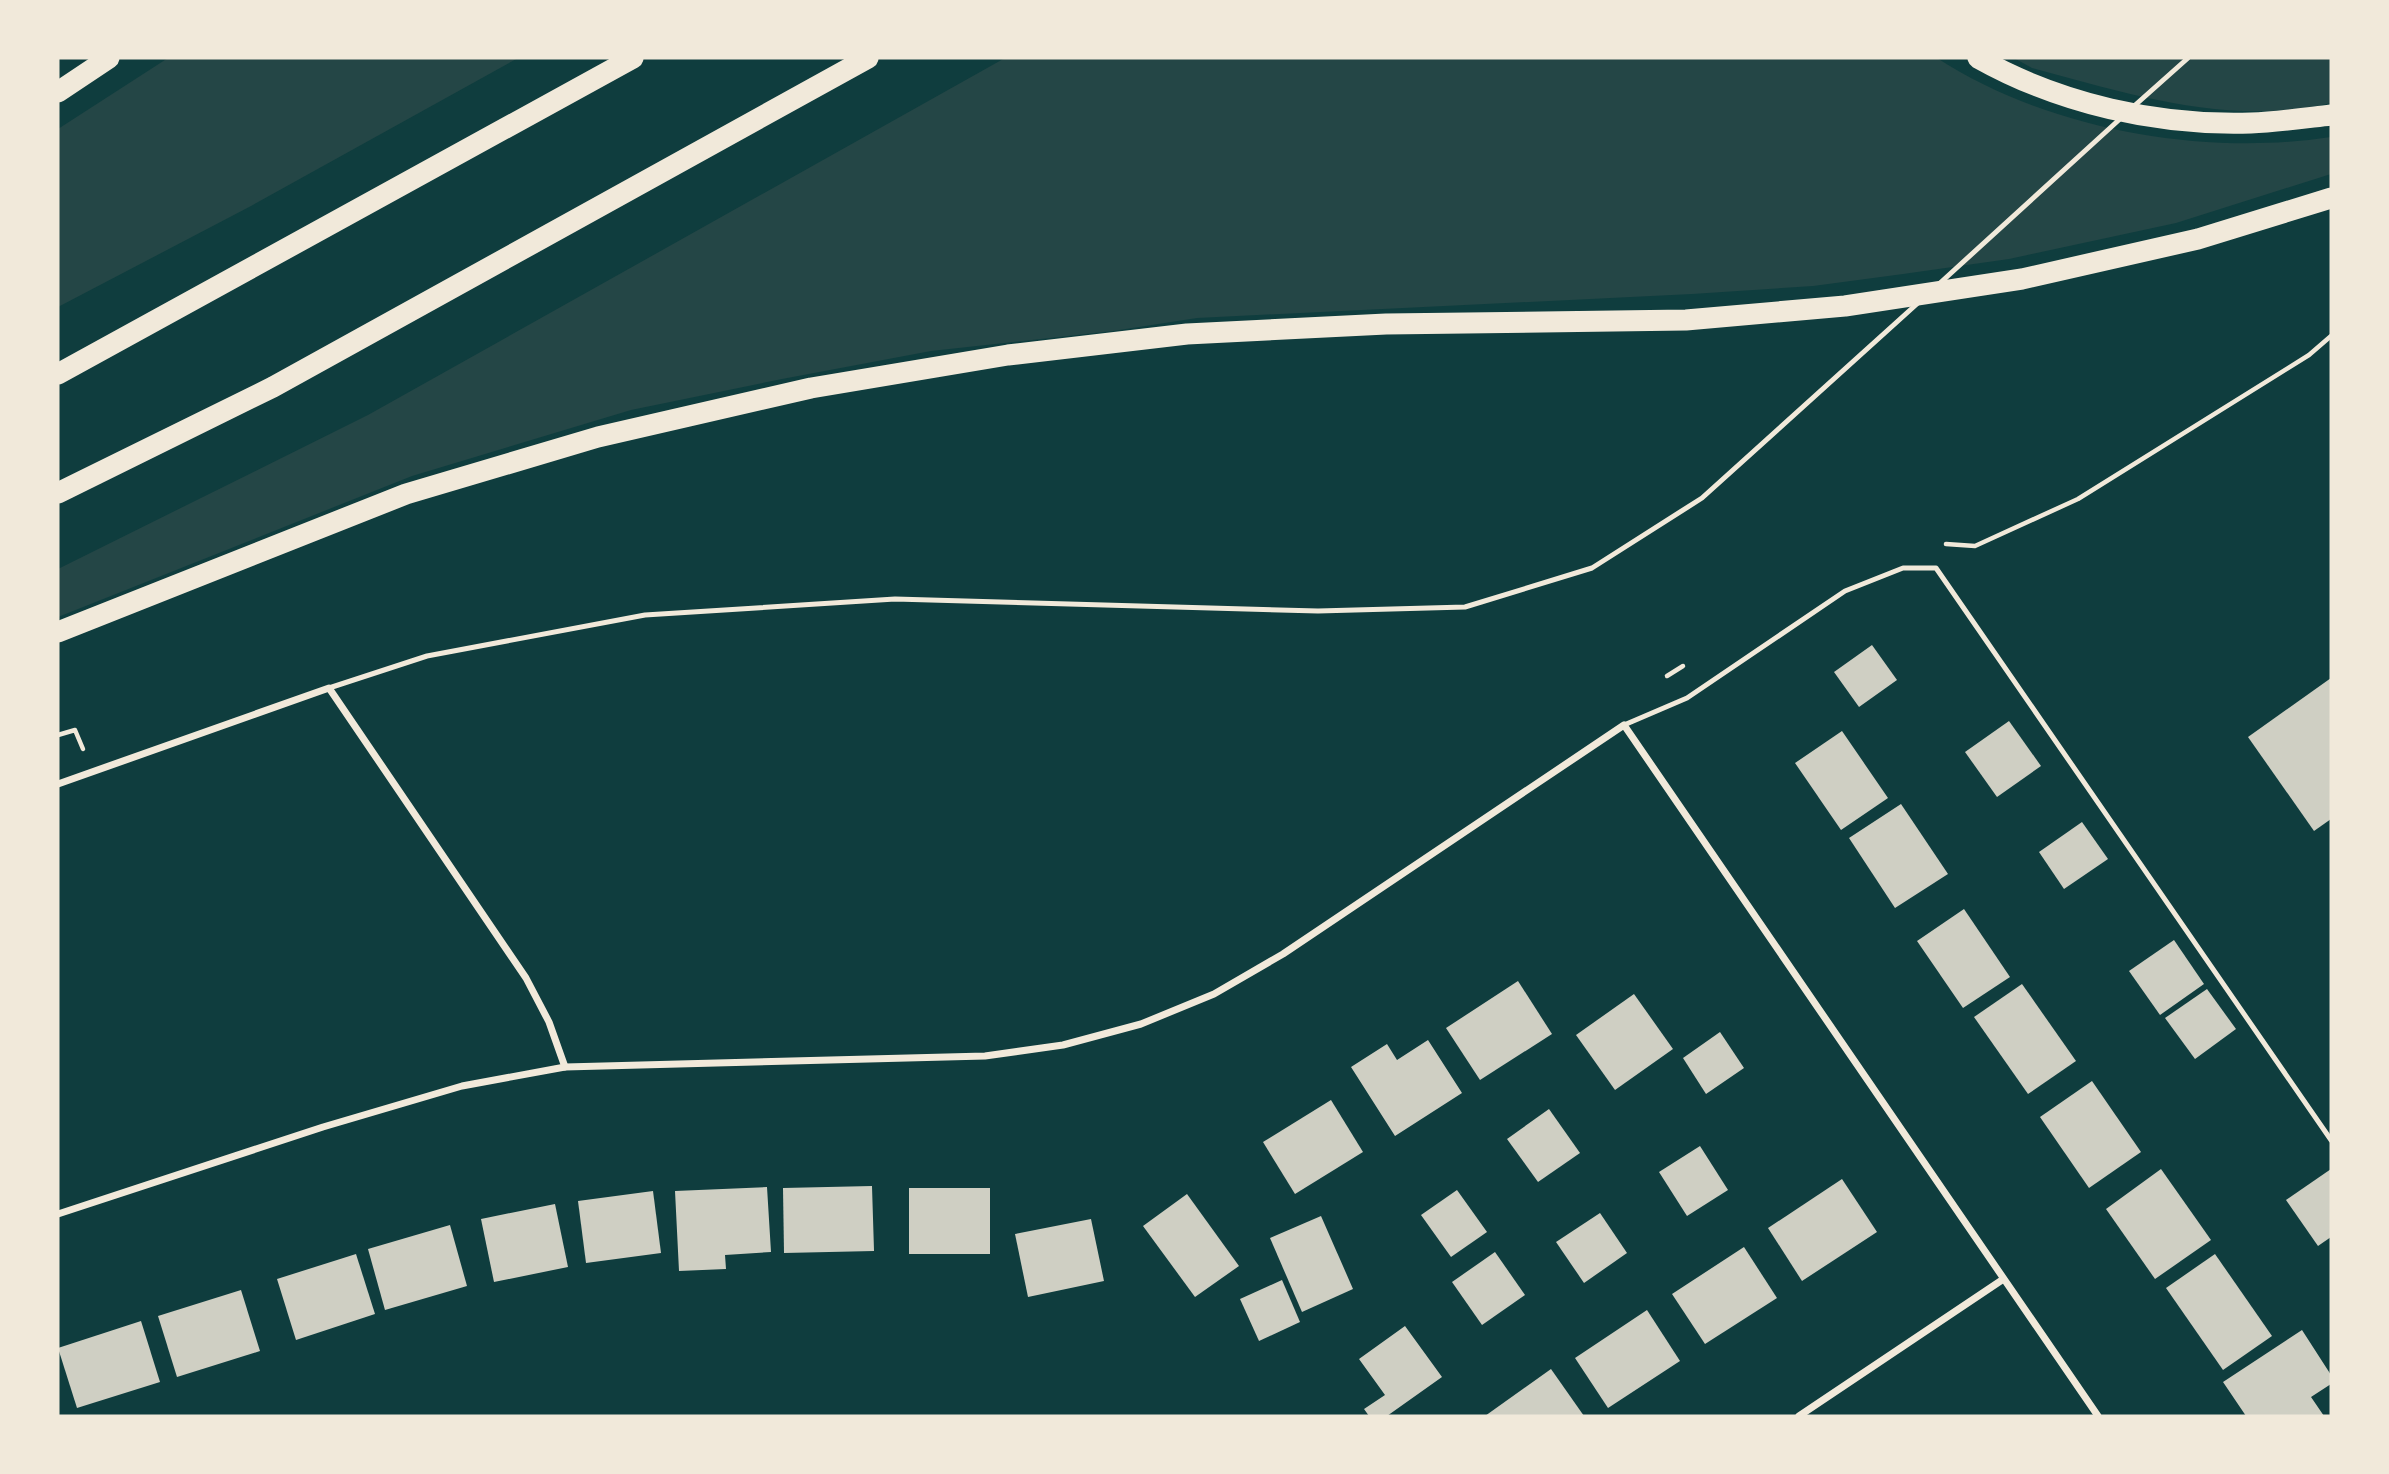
<svg xmlns="http://www.w3.org/2000/svg" width="2389" height="1474" font-family="Barlow,sans-serif">
	<style>
		.green { fill: #244646 }
		.building { fill: #cfcfc3 }
		.lines { fill: none; stroke-linecap: round; stroke-linejoin: round }
		.path { stroke: #f1e9da; stroke-width: 4.5 }
		.service { stroke: #f1e9da; stroke-width: 5 }
		.minor { stroke: #f1e9da; stroke-width: 7 }
		.motorway { stroke: #f1e9da; stroke-width: 21 }
	</style>
	<rect width="100%" height="100%" fill="#0f3d3e"/>
	<g class="green">
		<polygon points="168,58 518,58 251,206 58,307 58,129"/>
		<path d="M 1005,58 L 1937,58 C 2046,129 2203,157 2331,137 L 2331,174 L 2176,223 L 2009,259 L 1903,274 L 1813,286 L 1692,294 L 1197,318 L 1113,331 L 931,351 L 782,379 L 631,410 L 412,476 L 58,617 L 58,569 L 368,415 Z"/>
		<path d="M 2014,58 L 2331,58 L 2331,103 C 2230,127 2129,94 2032,68 Z"/>
	</g>
	<g class="building">
		<polygon points="1872,645 1897,680 1859,707 1834,672"/>
		<polygon points="2331,678 2331,819 2314,831 2248,737"/>
		<polygon points="2009,721 2041,766 1997,797 1965,752"/>
		<polygon points="1842,731 1888,798 1841,830 1795,763"/>
		<polygon points="1901,804 1948,874 1895,908 1849,838"/>
		<polygon points="2082,822 2108,859 2064,889 2039,852"/>
		<polygon points="1964,909 2010,977 1963,1008 1917,941"/>
		<polygon points="2174,940 2204,984 2160,1015 2129,971"/>
		<polygon points="1518,981 1552,1034 1480,1080 1446,1028"/>
		<polygon points="2022,984 2076,1061 2028,1094 1974,1017"/>
		<polygon points="2207,989 2236,1029 2195,1059 2165,1018"/>
		<polygon points="1634,994 1673,1049 1615,1090 1576,1035"/>
		<polygon points="1720,1032 1744,1068 1706,1094 1683,1058"/>
		<polygon points="1428,1040 1462,1093 1395,1136 1351,1067 1387,1044 1397,1060"/>
		<polygon points="2092,1081 2141,1152 2089,1188 2040,1117"/>
		<polygon points="1331,1100 1363,1152 1295,1194 1263,1142"/>
		<polygon points="1549,1109 1580,1153 1538,1182 1507,1139"/>
		<polygon points="1700,1146 1728,1190 1687,1216 1659,1172"/>
		<polygon points="2161,1169 2211,1240 2155,1279 2106,1209"/>
		<polygon points="2331,1169 2331,1237 2318,1246 2286,1200"/>
		<polygon points="1842,1179 1877,1232 1802,1281 1768,1228"/>
		<polygon points="872,1186 874,1251 784,1253 783,1188"/>
		<polygon points="767,1187 771,1252 725,1255 726,1269 679,1271 675,1191"/>
		<rect x="909" y="1188" width="81" height="66"/>
		<polygon points="1457,1190 1487,1232 1451,1257 1421,1215"/>
		<polygon points="653,1191 661,1253 586,1263 578,1201"/>
		<polygon points="1187,1194 1239,1266 1195,1297 1143,1226"/>
		<polygon points="555,1204 568,1267 494,1282 481,1219"/>
		<polygon points="1600,1213 1627,1253 1584,1283 1556,1242"/>
		<polygon points="1321,1216 1353,1289 1302,1312 1270,1238"/>
		<polygon points="1091,1219 1104,1281 1028,1297 1015,1234"/>
		<polygon points="450,1225 467,1286 385,1310 368,1249"/>
		<polygon points="1744,1247 1777,1298 1705,1344 1672,1294"/>
		<polygon points="1495,1252 1525,1295 1482,1325 1452,1282"/>
		<polygon points="356,1254 375,1314 296,1340 277,1279"/>
		<polygon points="2215,1254 2272,1336 2223,1370 2166,1288"/>
		<polygon points="1282,1280 1300,1322 1259,1341 1240,1299"/>
		<polygon points="241,1290 260,1351 177,1377 158,1316"/>
		<polygon points="1647,1310 1680,1361 1608,1408 1575,1358"/>
		<polygon points="141,1321 160,1382 77,1408 58,1348"/>
		<polygon points="1405,1326 1442,1377 1387,1416 1369,1416 1364,1409 1385,1395 1359,1359"/>
		<polygon points="2302,1330 2331,1375 2331,1384 2311,1397 2324,1416 2246,1416 2223,1382"/>
		<polygon points="1551,1369 1584,1416 1485,1416"/>
	</g>
	<g class="lines">
		<g class="path">
			<polyline points="1946,544 1975,546 2078,499 2309,355 2331,336"/>
			<polyline points="1667,676 1683,666"/>
			<polyline points="58,735 75,730 83,749"/>
		</g>
		<g class="service">
			<polyline points="2133,107 2188,58"/>
			<polyline points="1939,284 2121,118"/>
			<polyline points="329,688 427,656 645,615 895,599 1318,611 1465,607 1592,568 1702,498 1919,302"/>
			<polyline points="1624,725 1687,698 1845,591 1903,568 1936,568 2331,1140"/>
		</g>
		<g class="minor">
			<polyline points="58,784 329,688 526,978 549,1022 565,1067"/>
			<polyline points="58,1214 323,1127 462,1086 565,1067 985,1056 1063,1045 1141,1024 1214,994 1283,954 1624,725 2098,1416"/>
			<polyline points="1799,1416 2002,1280"/>
		</g>
		<g class="motorway">
			<path d="M 1978,58 C 2060,104 2158,126 2251,123 C 2278,122 2305,118 2331,115"/>
			<polyline points="58,92 109,58"/>
			<polyline points="58,374 633,58"/>
			<polyline points="58,493 273,387 868,58"/>
			<polyline points="58,632 406,494 598,437 811,388 1008,355 1187,334 1386,324 1686,320 1845,306 2022,279 2198,239 2331,198"/>
		</g>
	</g>
	<rect width="2389" height="1474" fill="none" stroke="#f1e9da" stroke-width="119"/>
</svg>
